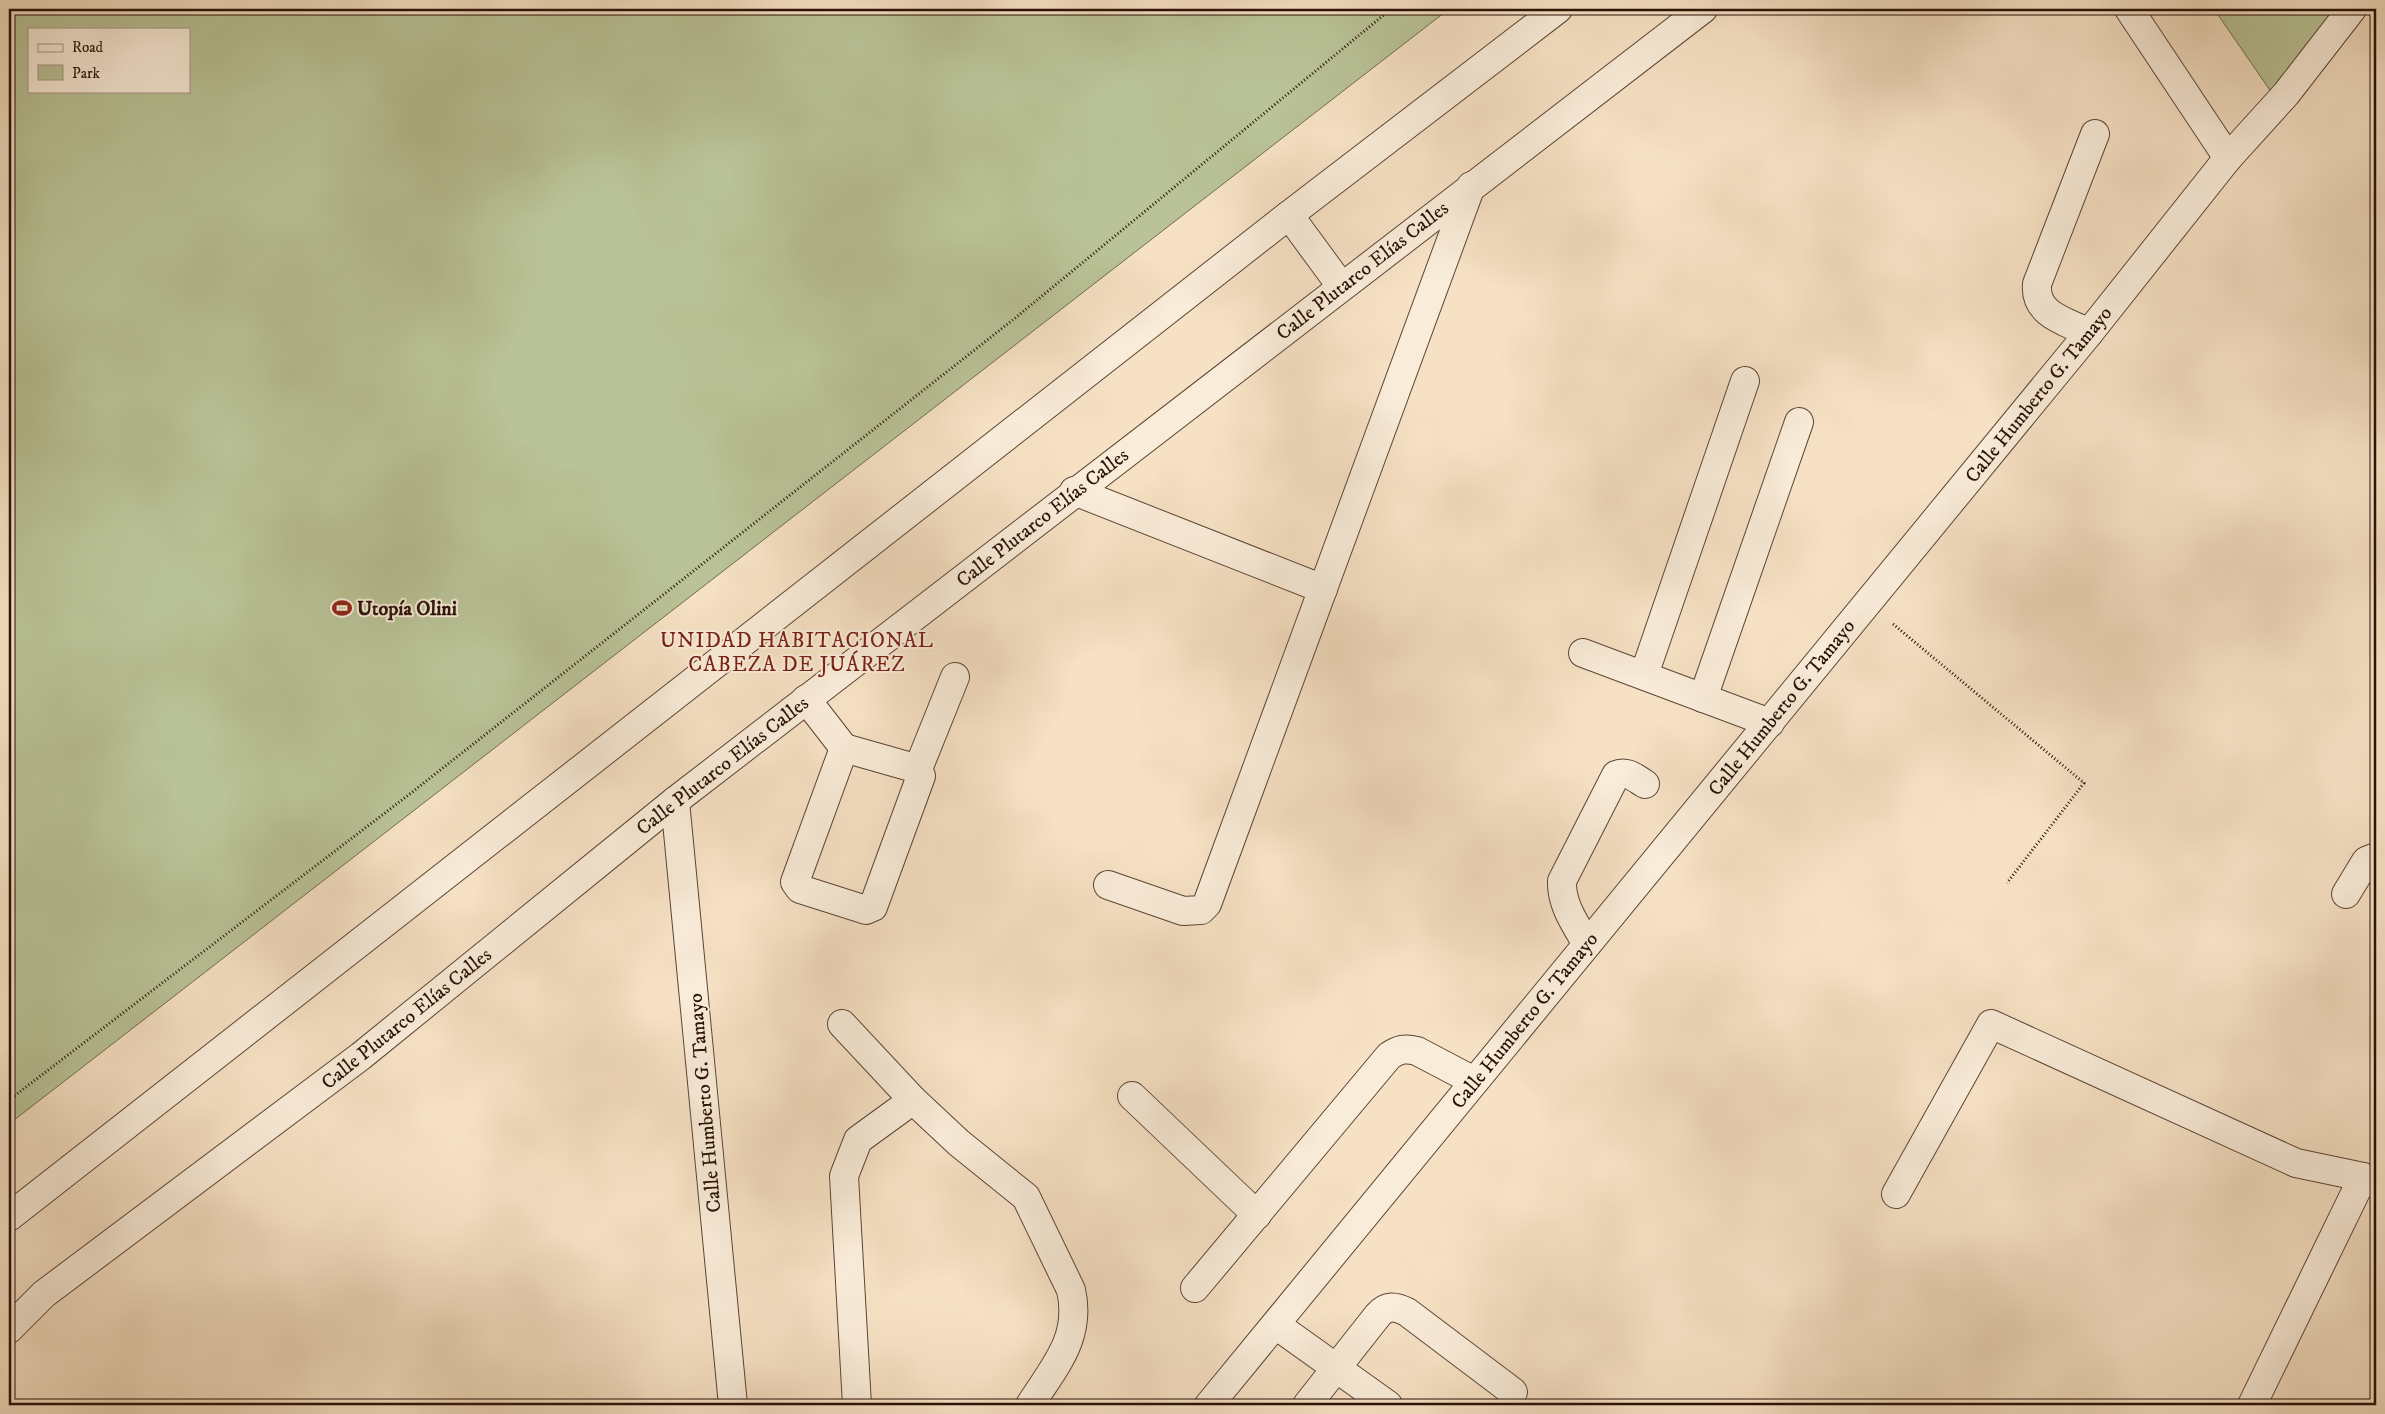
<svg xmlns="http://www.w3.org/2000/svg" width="2385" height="1414" font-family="'IM FELL DW Pica',serif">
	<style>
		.green { fill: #b9c397; stroke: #716a4f; fill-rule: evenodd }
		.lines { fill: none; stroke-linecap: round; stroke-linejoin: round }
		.minor-casing { stroke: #5c4536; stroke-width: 30 }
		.path { stroke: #291107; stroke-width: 3; stroke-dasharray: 1 2.5; stroke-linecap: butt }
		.minor { stroke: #f9ecd9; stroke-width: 28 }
		.labels { text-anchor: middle; stroke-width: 4; stroke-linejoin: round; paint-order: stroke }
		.street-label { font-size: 20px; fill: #291107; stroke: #f9ecd9 }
		.poi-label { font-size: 20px; font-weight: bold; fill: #291107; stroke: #f9ecd9; text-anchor: start }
		.neighbourhood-label { font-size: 21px; letter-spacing: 1px; fill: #7a1f14; stroke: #f9ecd9 }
	</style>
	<rect width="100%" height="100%" fill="#f6e1c4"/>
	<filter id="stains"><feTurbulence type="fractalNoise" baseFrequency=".004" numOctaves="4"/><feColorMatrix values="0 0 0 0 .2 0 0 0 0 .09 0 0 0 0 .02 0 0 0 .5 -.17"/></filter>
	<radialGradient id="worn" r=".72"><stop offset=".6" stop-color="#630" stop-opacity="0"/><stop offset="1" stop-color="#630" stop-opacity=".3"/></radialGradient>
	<g class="green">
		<path d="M 9,9 L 1449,9 L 9,1124 ZM 29,29 L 189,29 L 189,91 L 29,91 Z"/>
		<polygon points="2214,9 2347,9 2276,99"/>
	</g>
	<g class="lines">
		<defs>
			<g id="minor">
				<polyline points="2129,9 2228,158"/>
				<polyline points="1289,215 1341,286"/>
				<path d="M 2089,333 C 2066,321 2034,315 2037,284 L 2095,134"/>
				<polyline points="1074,491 1323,589"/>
				<polyline points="1583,653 1770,723"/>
				<polyline points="1644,675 1745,381"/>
				<polyline points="1703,698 1799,422"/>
				<polyline points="806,699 844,748 795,882 800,889 866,910 873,907 921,776 918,769 955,677"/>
				<polyline points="844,748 918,769"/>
				<polyline points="675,801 733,1405"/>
				<polyline points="1108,885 1183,911 1201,910 1207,904 1471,186"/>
				<polyline points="2346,894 2366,861 2376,857"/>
				<path d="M 1587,944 C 1575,924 1561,904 1562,881 L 1616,775 C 1627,770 1635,778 1645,784"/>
				<path d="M 842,1024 L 913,1100 L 959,1143 L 1026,1197 L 1071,1290 C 1082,1338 1054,1367 1030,1405"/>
				<polyline points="1132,1096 1257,1215"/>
				<polyline points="1896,1194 1991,1024 2296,1163 2363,1177 2376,1184"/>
				<polyline points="9,1217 1289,215 1558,9"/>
				<path d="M 1195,1288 L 1389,1056 C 1399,1049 1405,1048 1417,1051 L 1474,1081"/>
				<polyline points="1276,1325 1388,1405"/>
				<polyline points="9,1329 44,1294 361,1056 675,801 1703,9"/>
				<polyline points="857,1405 844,1176 858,1140 913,1100"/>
				<polyline points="1209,1405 2089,333 2228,158 2286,94 2352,9"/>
				<path d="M 1307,1405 L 1378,1315 C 1387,1305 1395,1306 1407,1312 L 1513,1392"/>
				<polyline points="2252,1405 2363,1177"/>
			</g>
		</defs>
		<use href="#minor" class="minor-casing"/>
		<g class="path">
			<polyline points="1893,624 2084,783 2007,883"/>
			<polyline points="9,1100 411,793 1014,319 1391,9"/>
		</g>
		<use href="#minor" class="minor"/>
	</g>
	<defs>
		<symbol id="stadium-bare" viewBox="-9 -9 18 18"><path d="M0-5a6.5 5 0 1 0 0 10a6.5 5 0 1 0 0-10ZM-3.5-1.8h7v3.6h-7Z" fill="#8f2418" stroke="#f9ecd9" stroke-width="2.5" paint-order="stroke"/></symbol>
	</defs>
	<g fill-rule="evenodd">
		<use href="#stadium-bare" x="328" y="594" width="28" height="28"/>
	</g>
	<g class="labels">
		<g class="street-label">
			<text transform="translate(1362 270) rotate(-38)" y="7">Calle Plutarco Elías Calles</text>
			<text transform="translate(2038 394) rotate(-51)" y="7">Calle Humberto G. Tamayo</text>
			<text transform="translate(1042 517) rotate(-38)" y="7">Calle Plutarco Elías Calles</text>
			<text transform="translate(1781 707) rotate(-51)" y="7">Calle Humberto G. Tamayo</text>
			<text transform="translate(722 765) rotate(-38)" y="7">Calle Plutarco Elías Calles</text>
			<text transform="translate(406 1018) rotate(-39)" y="7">Calle Plutarco Elías Calles</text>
			<text transform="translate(1524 1020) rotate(-51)" y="7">Calle Humberto G. Tamayo</text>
			<text transform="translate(704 1103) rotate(-95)" y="7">Calle Humberto G. Tamayo</text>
		</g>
		<g class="poi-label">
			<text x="357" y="615">Utopía Olini</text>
		</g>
		<g class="neighbourhood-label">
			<text x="797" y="647">UNIDAD HABITACIONAL<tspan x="797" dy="24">CABEZA DE JUÁREZ</tspan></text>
		</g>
	</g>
	<rect width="2385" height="1414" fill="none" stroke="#f6e1c4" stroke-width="30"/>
	<rect x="10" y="10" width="2365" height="1394" fill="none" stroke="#291107" stroke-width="2.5"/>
	<rect x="15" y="15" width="2355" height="1384" fill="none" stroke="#291107"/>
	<rect x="28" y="28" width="162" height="65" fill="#f9ecd9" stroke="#a69485"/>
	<rect x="38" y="44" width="25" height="8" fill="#f9ecd9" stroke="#a69485"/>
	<text x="72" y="52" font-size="15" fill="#291107">Road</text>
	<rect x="38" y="65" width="25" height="15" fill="#b9c397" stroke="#a69485"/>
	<text x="72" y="78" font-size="15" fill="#291107">Park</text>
	<rect width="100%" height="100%" filter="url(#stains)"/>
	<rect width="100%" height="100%" fill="url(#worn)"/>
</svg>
